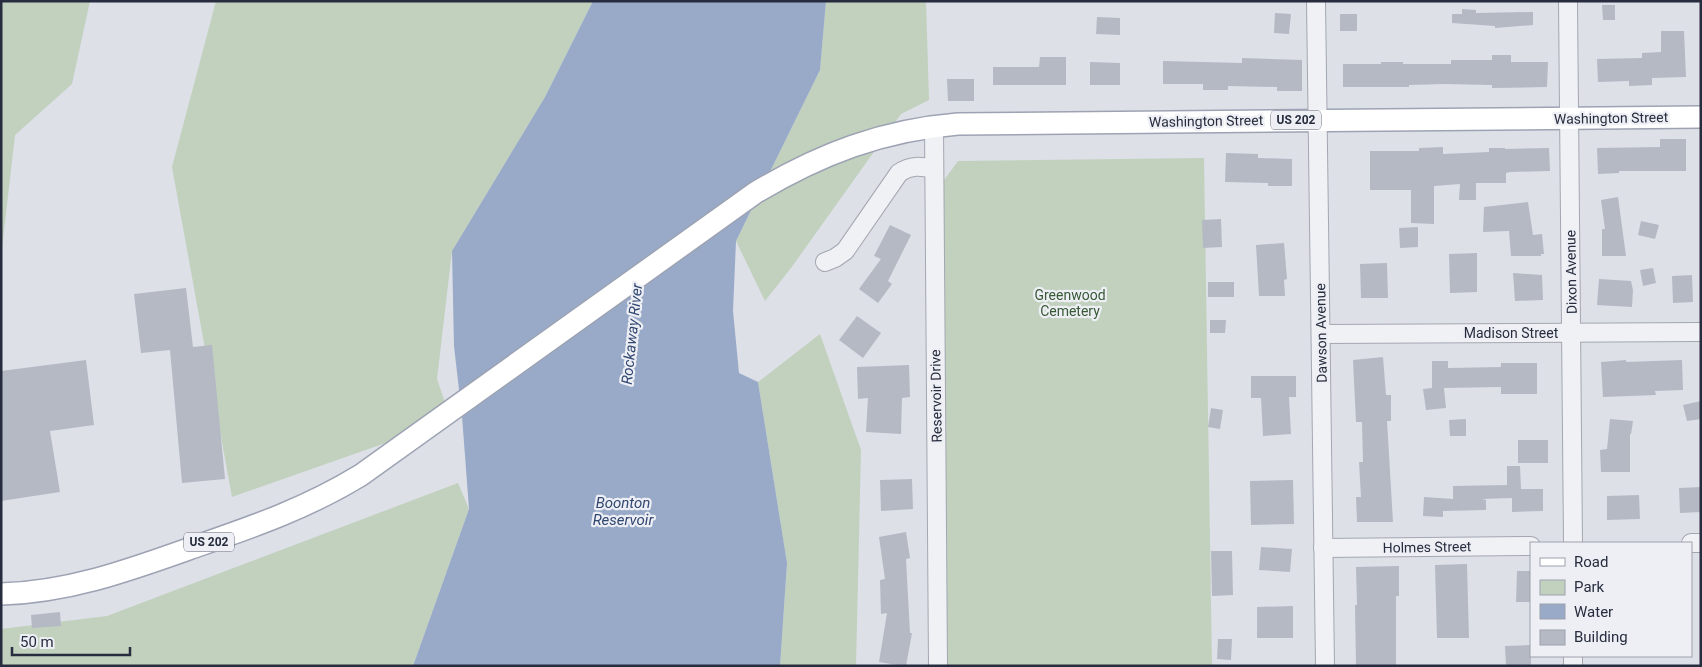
<svg xmlns="http://www.w3.org/2000/svg" width="1702" height="667" font-family="Roboto,sans-serif">
	<style>
		.green { fill: #c1d1be }
		.water { fill: #98aac8 }
		.building { fill: #b4b9c4 }
		.lines { fill: none; stroke-linecap: round; stroke-linejoin: round }
		.minor-casing { stroke: #a3a7b1; stroke-width: 20 }
		.major-casing { stroke: #9da3b3; stroke-width: 24 }
		.minor { stroke: #f0f1f5; stroke-width: 18 }
		.major { stroke: #fff; stroke-width: 21 }
		.labels { text-anchor: middle; stroke-width: 4.5; stroke-linejoin: round; paint-order: stroke }
		.shield { fill: #edeff5; stroke: #626775; stroke-width: 1 }
		.shield-label { font-size: 12px; font-weight: bold; fill: #272d3e }
		.street-label { font-size: 14px; fill: #272d3e; stroke: #edeff5 }
		.park-label { font-size: 14px; fill: #375934; stroke: #edeff5 }
		.water-label { font-size: 15px; font-style: italic; fill: #314771; stroke: #edeff5 }
	</style>
	<rect width="100%" height="100%" fill="#dde0e7"/>
	<g class="green">
		<polygon points="1,1 90,1 72,84 15,135 1,257"/>
		<polygon points="216,1 593,1 545,97 452,251 437,379 451,420 232,497 172,167"/>
		<polygon points="826,1 926,1 929,100 901,114 791,268 765,301 736,241 820,70"/>
		<polygon points="1204,158 1212,666 940,666 931,198 958,161"/>
		<polygon points="820,334 861,450 856,666 780,666 787,563 758,382"/>
		<polygon points="458,483 469,509 413,666 1,666 1,629 107,616"/>
	</g>
	<polygon class="water" points="593,1 826,1 820,70 736,241 733,311 739,373 758,382 787,563 780,666 413,666 469,509 462,416 454,346 452,251 545,97"/>
	<g class="building">
		<polygon points="1602,5 1615,5 1615,20 1603,20"/>
		<polygon points="1462,9 1476,10 1476,13 1533,12 1533,25 1495,28 1495,26 1452,23 1452,14 1462,14"/>
		<polygon points="1275,13 1291,14 1289,34 1274,33"/>
		<rect x="1340" y="14" width="17" height="17"/>
		<polygon points="1097,17 1120,18 1120,35 1096,34"/>
		<polygon points="1661,31 1684,31 1686,77 1652,78 1652,85 1629,86 1629,81 1598,82 1597,59 1642,58 1642,53 1661,52"/>
		<polygon points="1492,55 1511,55 1511,62 1548,62 1547,87 1492,88 1492,85 1444,84 1409,85 1409,87 1343,87 1343,64 1381,64 1381,62 1403,62 1403,64 1451,64 1451,60 1492,60"/>
		<polygon points="1040,57 1066,57 1066,85 993,85 993,67 1039,67"/>
		<polygon points="1242,58 1302,60 1302,91 1277,91 1277,87 1228,86 1228,90 1203,90 1203,84 1163,84 1163,61 1242,63"/>
		<polygon points="1090,62 1120,63 1120,85 1090,85"/>
		<polygon points="947,79 974,79 974,101 948,101"/>
		<polygon points="1660,139 1686,139 1686,171 1619,171 1619,173 1598,174 1597,148 1660,147"/>
		<polygon points="1443,147 1443,154 1489,152 1489,148 1505,148 1505,149 1549,148 1550,171 1510,172 1506,173 1506,183 1476,183 1476,200 1459,200 1460,184 1434,186 1434,224 1411,223 1411,190 1370,190 1370,151 1419,151 1419,148"/>
		<polygon points="1226,153 1258,154 1258,158 1292,159 1292,186 1268,186 1268,183 1225,182"/>
		<polygon points="1618,197 1626,256 1602,256 1602,229 1605,229 1601,200"/>
		<polygon points="1528,202 1533,235 1542,234 1544,254 1541,254 1541,256 1511,256 1509,231 1483,232 1484,207"/>
		<polygon points="1221,219 1222,247 1203,248 1202,220"/>
		<polygon points="1641,221 1659,225 1655,239 1638,235"/>
		<polygon points="890,225 911,235 888,281 892,284 878,303 859,289 881,259 874,256"/>
		<polygon points="1418,227 1418,247 1400,248 1399,228"/>
		<polygon points="1284,243 1287,279 1284,280 1285,296 1259,296 1256,245"/>
		<polygon points="1477,253 1477,292 1450,293 1449,254"/>
		<polygon points="1387,263 1388,298 1361,298 1360,264"/>
		<polygon points="1653,268 1656,283 1643,286 1640,270"/>
		<polygon points="1513,273 1542,275 1543,300 1515,301"/>
		<polygon points="1692,275 1693,302 1673,303 1672,276"/>
		<polygon points="1599,279 1631,281 1633,290 1632,307 1597,305"/>
		<rect x="1208" y="282" width="26" height="15"/>
		<polygon points="186,288 193,347 212,345 225,479 182,483 170,350 141,353 134,294"/>
		<polygon points="857,316 881,333 863,358 839,340"/>
		<polygon points="1210,320 1226,320 1225,333 1210,333"/>
		<polygon points="1383,357 1386,395 1391,395 1391,421 1387,421 1393,522 1357,522 1356,497 1361,497 1359,462 1363,462 1362,422 1356,422 1353,360"/>
		<polygon points="86,360 94,425 50,431 60,492 1,501 1,371"/>
		<polygon points="1626,360 1626,362 1682,360 1683,390 1655,391 1656,395 1603,397 1601,362"/>
		<polygon points="1432,361 1448,361 1448,368 1501,367 1501,363 1537,363 1537,394 1501,394 1501,387 1444,388 1446,408 1426,410 1423,389 1432,388"/>
		<polygon points="909,365 910,397 902,398 901,434 866,432 868,398 858,399 857,367"/>
		<polygon points="1251,376 1296,376 1296,397 1289,397 1291,434 1263,436 1261,398 1251,398"/>
		<polygon points="1701,401 1701,419 1687,421 1683,405"/>
		<polygon points="1211,408 1223,410 1220,429 1208,427"/>
		<polygon points="1466,419 1466,436 1450,436 1449,420"/>
		<polygon points="1610,419 1633,421 1631,434 1630,434 1630,472 1601,472 1600,450 1607,449"/>
		<rect x="1518" y="440" width="30" height="23"/>
		<polygon points="1507,466 1520,466 1521,489 1543,489 1543,511 1512,512 1512,498 1482,499 1486,500 1486,510 1443,511 1443,517 1423,516 1424,497 1453,499 1453,486 1507,485"/>
		<polygon points="912,479 913,509 881,511 880,480"/>
		<polygon points="1293,480 1294,524 1251,525 1250,481"/>
		<polygon points="1701,487 1701,512 1680,513 1679,488"/>
		<polygon points="1639,495 1640,519 1607,520 1607,496"/>
		<polygon points="906,532 910,558 906,559 910,633 912,633 906,666 903,666 879,662 887,613 881,614 880,580 885,579 879,537"/>
		<polygon points="1261,547 1292,549 1290,572 1259,570"/>
		<polygon points="1211,551 1232,551 1233,595 1212,596"/>
		<polygon points="1467,564 1469,638 1437,638 1435,565"/>
		<polygon points="1399,566 1399,596 1396,596 1396,666 1356,666 1355,605 1357,605 1356,567"/>
		<polygon points="1517,571 1531,571 1531,602 1516,602"/>
		<polygon points="1293,606 1293,638 1257,638 1257,607"/>
		<polygon points="60,612 61,626 32,628 31,615"/>
		<polygon points="1218,639 1232,639 1231,660 1217,659"/>
		<polygon points="1531,645 1531,666 1506,666 1505,646"/>
	</g>
	<g class="lines">
		<defs>
			<g id="minor">
				<polyline points="1316,1 1325,666"/>
				<polyline points="1568,1 1573,543"/>
				<polyline points="934,126 938,666"/>
				<path d="M 825,262 L 835,258 L 845,251 L 899,173 C 911,165 920,166 934,169"/>
				<polyline points="1322,334 1701,332"/>
				<polyline points="1691,543 1701,543"/>
				<polyline points="1323,548 1531,546"/>
				<polyline points="1573,656 1573,666"/>
			</g>
			<path id="major" d="M 1,594 C 71,592 132,569 197,546 C 255,526 307,508 361,475 L 755,193 C 820,154 883,130 958,124 L 1701,117"/>
		</defs>
		<use href="#minor" class="minor-casing"/>
		<use href="#major" class="major-casing"/>
		<use href="#minor" class="minor"/>
		<use href="#major" class="major"/>
	</g>
	<g class="labels">
		<g class="shield">
			<rect x="1271" y="110.5" width="50" height="19" rx="4"/>
			<rect x="184" y="532.5" width="50" height="19" rx="4"/>
		</g>
		<g class="shield-label">
			<text x="1296" y="124">US 202</text>
			<text x="209" y="546">US 202</text>
		</g>
		<g class="street-label">
			<text transform="translate(1611 118) rotate(-1)" y="5">Washington Street</text>
			<text transform="translate(1206 121) rotate(-1)" y="5">Washington Street</text>
			<text transform="translate(1571 272) rotate(-91)" y="5">Dixon Avenue</text>
			<text transform="translate(1321 333) rotate(-91)" y="5">Dawson Avenue</text>
			<text x="1511" y="338">Madison Street</text>
			<text transform="translate(936 396) rotate(-91)" y="5">Reservoir Drive</text>
			<text transform="translate(1427 547) rotate(-1)" y="5">Holmes Street</text>
		</g>
		<g class="park-label">
			<text x="1070" y="300">Greenwood<tspan x="1070" dy="16">Cemetery</tspan></text>
		</g>
		<g class="water-label">
			<text transform="translate(632 334) rotate(-84)" y="5">Rockaway River</text>
			<text x="623" y="508">Boonton<tspan x="623" dy="17">Reservoir</tspan></text>
		</g>
	</g>
	<rect width="1702" height="667" fill="none" stroke="#272d3e" stroke-width="5"/>
	<rect x="1530" y="542" width="162" height="115" fill="#edeff5" stroke="#9ea1ac"/>
	<rect x="1540" y="558" width="25" height="8" fill="#ffffff" stroke="#9ea1ac"/>
	<text x="1574" y="567" font-size="15" fill="#272d3e">Road</text>
	<rect x="1540" y="580" width="25" height="15" fill="#c1d1be" stroke="#9ea1ac"/>
	<text x="1574" y="592" font-size="15" fill="#272d3e">Park</text>
	<rect x="1540" y="604" width="25" height="15" fill="#98aac8" stroke="#9ea1ac"/>
	<text x="1574" y="617" font-size="15" fill="#272d3e">Water</text>
	<rect x="1540" y="630" width="25" height="15" fill="#b4b9c4" stroke="#9ea1ac"/>
	<text x="1574" y="642" font-size="15" fill="#272d3e">Building</text>
	<path d="M12 647v8h118v-8" fill="none" stroke="#272d3e" stroke-width="2.5"/>
	<text x="20" y="647" font-size="15" fill="#272d3e" stroke="#edeff5" stroke-width="4" paint-order="stroke">50 m</text>
</svg>
